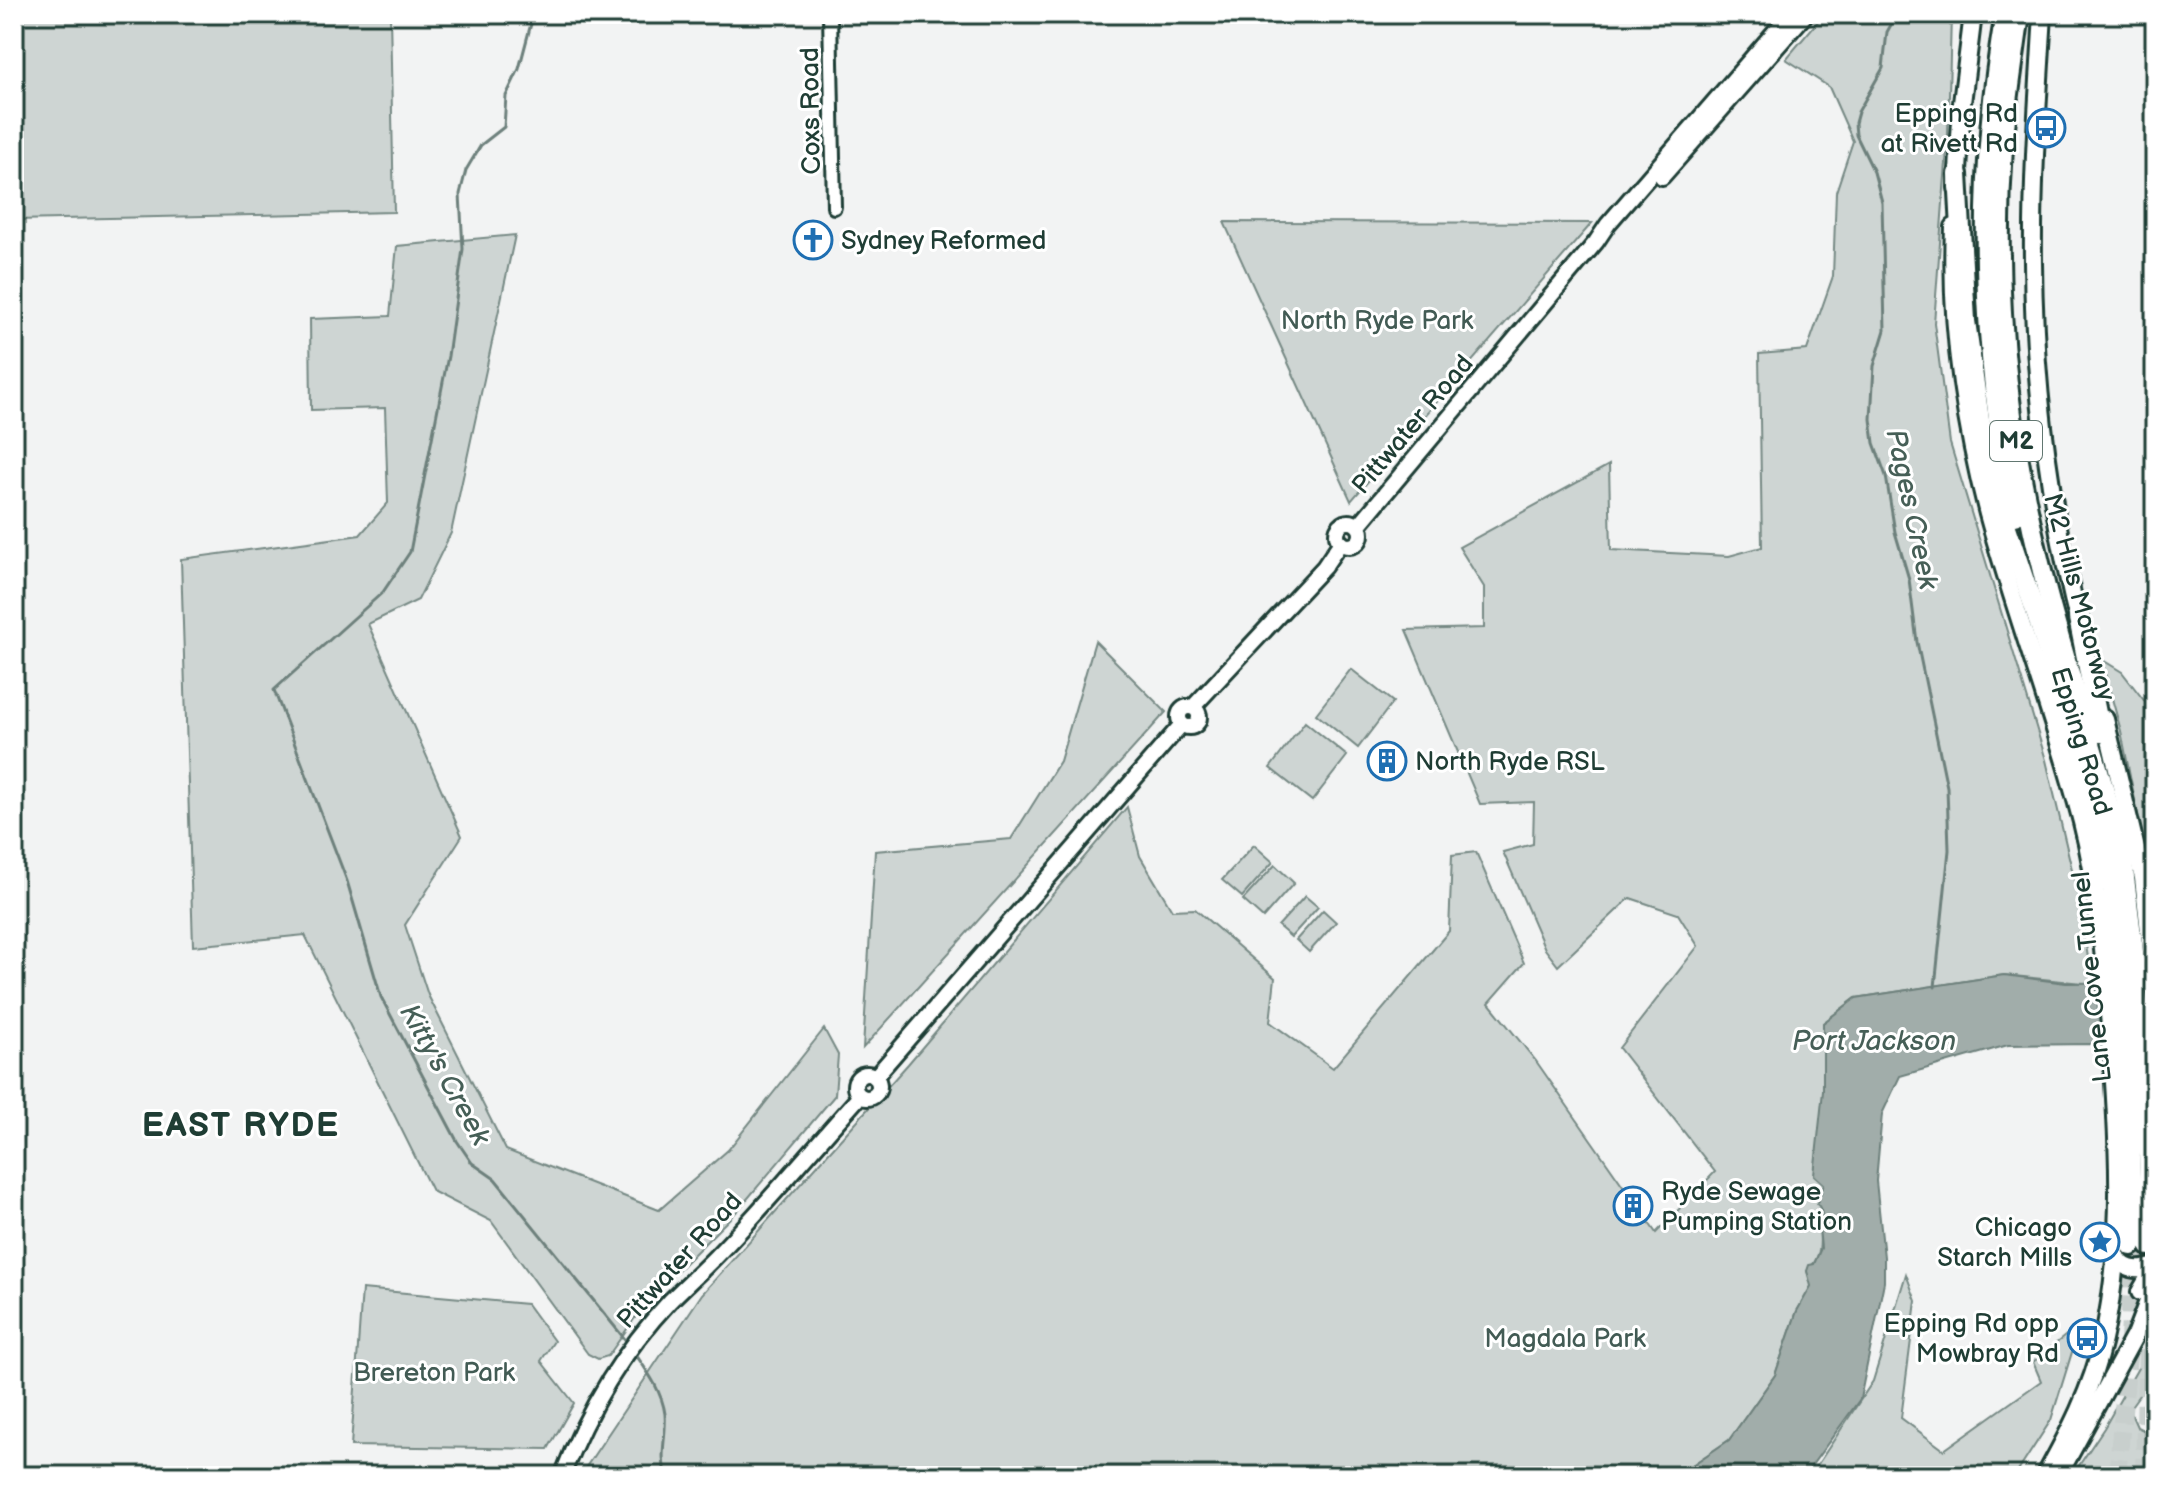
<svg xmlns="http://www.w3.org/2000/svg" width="2169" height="1490" font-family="'Balsamiq Sans',sans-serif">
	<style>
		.green { fill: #ced5d3; stroke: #768984; stroke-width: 2 }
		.water { fill: #a1adaa; stroke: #6d807b; stroke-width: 2 }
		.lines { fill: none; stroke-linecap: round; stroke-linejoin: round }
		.stream { stroke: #6d807b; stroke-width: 3 }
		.motorway-tunnel { stroke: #c8cfcd; stroke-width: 18; stroke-dasharray: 18 9; stroke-linecap: butt }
		.tertiary-casing { stroke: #1f3d34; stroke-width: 18 }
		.secondary-casing { stroke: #1f3d34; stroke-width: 20 }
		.primary-casing { stroke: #1f3d34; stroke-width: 22 }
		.motorway-casing { stroke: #1f3d34; stroke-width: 24 }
		.tertiary { stroke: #fff; stroke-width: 12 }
		.secondary { stroke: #fff; stroke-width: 14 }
		.primary { stroke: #fff; stroke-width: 16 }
		.motorway { stroke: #fff; stroke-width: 18 }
		.labels { text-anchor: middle; stroke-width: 6; stroke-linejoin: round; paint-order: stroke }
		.shield { fill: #fff; stroke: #627771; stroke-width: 2 }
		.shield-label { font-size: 24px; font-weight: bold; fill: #1f3d34 }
		.street-label { font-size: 26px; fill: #1f3d34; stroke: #fff }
		.poi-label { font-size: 26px; fill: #1f3d34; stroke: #fff; text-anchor: end }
		.park-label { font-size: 26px; fill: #425b54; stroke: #fff }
		.water-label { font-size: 28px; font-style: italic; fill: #465f57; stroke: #fff }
		.district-label { font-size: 34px; font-weight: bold; letter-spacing: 2px; fill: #1f3d34; stroke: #fff }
	</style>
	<rect width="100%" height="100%" fill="#f2f3f3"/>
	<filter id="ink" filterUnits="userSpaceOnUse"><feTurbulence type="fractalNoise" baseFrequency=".0125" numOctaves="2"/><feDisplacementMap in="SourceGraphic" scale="16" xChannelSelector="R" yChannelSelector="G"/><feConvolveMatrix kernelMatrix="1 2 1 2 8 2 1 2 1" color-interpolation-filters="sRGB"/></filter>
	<g filter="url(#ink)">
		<g class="green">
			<polygon points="14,14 390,14 394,212 14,220"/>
			<path d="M 1824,14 L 1951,14 L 1948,136 L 1934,323 L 1950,443 L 2046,760 L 2079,899 L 2092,984 L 2004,975 L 1941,985 L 1856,998 L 1823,1023 L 1824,1184 L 1817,1204 L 1821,1208 L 1822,1227 L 1819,1227 C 1821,1245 1821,1258 1807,1271 L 1812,1286 L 1797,1311 L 1775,1375 L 1729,1440 L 1676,1476 L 580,1476 L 702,1294 L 908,1064 L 1127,807 L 1140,856 L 1172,910 L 1195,909 L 1275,978 L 1270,1022 L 1333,1068 L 1449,931 L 1452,855 L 1476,852 L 1524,963 L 1489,1003 L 1536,1061 L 1656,1233 L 1715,1172 L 1619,1048 L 1698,946 L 1678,914 L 1630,898 L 1558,966 L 1545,949 L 1503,852 L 1533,844 L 1534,802 L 1480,804 L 1406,630 L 1484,628 L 1484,587 L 1459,547 L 1609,465 L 1611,550 L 1729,556 L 1762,547 L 1759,354 L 1807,350 L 1833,276 L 1836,192 L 1853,141 L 1829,87 L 1786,59 Z"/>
			<polygon points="1224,222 1592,223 1351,501"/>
			<polygon points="515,235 451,533 418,600 368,624 462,836 405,925 428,995 506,1150 659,1210 728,1150 824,1029 838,1055 835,1095 738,1210 647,1301 608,1356 598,1359 588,1354 491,1221 432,1191 305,935 193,946 181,559 360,535 388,503 385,408 311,410 310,319 390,316 397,246"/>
			<polygon points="1095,641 1166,712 863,1048 875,851 1011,839 1060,761"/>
			<polygon points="2101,659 2122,672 2146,703 2155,707 2155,899 2121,731"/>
			<polygon points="1351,669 1393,702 1358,748 1316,714"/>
			<polygon points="1305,722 1347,756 1312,801 1270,768"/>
			<polygon points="1254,845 1273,862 1242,897 1222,880"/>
			<polygon points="1275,865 1294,883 1263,918 1243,900"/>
			<polygon points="1305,896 1318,907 1291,937 1278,926"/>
			<polygon points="1323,910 1336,922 1309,952 1296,940"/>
			<polygon points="1906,1274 1916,1301 1901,1418 1944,1450 2041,1381 2033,1362 2081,1323 2051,1420 2015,1476 1810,1476 1873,1381"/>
			<polygon points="362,1289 527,1304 554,1341 541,1361 574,1403 548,1449 351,1446"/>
			<polygon points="2155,1338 2155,1373 2129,1409 2137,1427 2155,1436 2155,1474 2119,1476 2107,1465 2083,1476 2072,1476 2104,1428"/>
			<polygon points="2155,1390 2155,1426 2142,1420 2138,1411"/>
		</g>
		<path class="water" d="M 2004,975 L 2066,983 L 2155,982 L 2155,1047 L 2095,1044 L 2008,1045 L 1900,1076 L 1882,1114 L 1876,1181 L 1884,1257 L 1884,1282 L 1860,1399 L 1804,1476 L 1676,1476 L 1729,1440 L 1775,1375 L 1797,1311 L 1811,1286 L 1807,1271 L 1809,1265 L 1814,1264 L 1821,1248 L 1819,1227 L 1822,1227 C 1822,1219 1823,1209 1817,1204 L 1824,1184 L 1814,1175 L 1823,1091 L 1823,1023 L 1856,998 Z"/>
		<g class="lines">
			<g class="stream">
				<polyline points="1897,14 1887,32 1883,68 1858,112 1855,123 1856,135 1874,172 1882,202 1885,330 1874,366 1871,419 1874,443 1886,476 1895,532 1909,579 1917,642 1947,787 1949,850 1935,987"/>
				<polyline points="533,16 519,69 506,96 504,127 481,145 466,170 460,194 463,249 448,356 410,552 383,592 274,690 347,881 381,997 457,1141 472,1163 495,1179 628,1343"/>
				<path d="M 634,1352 C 647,1371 662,1391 665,1414 C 667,1435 659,1455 666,1476"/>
			</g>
			<g class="motorway-tunnel">
				<polyline points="2117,1476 2129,1346 2132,1246"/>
				<polyline points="2144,1476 2149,1246"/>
			</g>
			<defs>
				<polyline id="tertiary" points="830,14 834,207"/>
				<g id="secondary">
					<polyline points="1662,177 1806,14"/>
					<circle cx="1349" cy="534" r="12"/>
					<polyline points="1358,526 1596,242 1608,224 1790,14"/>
					<circle cx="1189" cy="717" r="10"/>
					<polyline points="1193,707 1324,567 1341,542"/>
					<circle cx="867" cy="1086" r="12"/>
					<polyline points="875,1077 1182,724"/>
					<path d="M 562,1476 C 587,1411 622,1352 670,1301 C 687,1284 705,1268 722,1250 C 770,1200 814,1147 860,1096"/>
				</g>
				<g id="primary">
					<path d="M 2043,14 C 2038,97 2032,180 2033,263 C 2034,387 2050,511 2081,631"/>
					<polyline points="1957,188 1962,103 1973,14"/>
					<path d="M 1954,227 C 1950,322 1964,421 1988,514 C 2016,617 2055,718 2082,822 C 2099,889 2104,957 2110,1026 C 2118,1129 2126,1238 2103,1340 C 2092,1389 2069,1433 2045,1476"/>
					<polyline points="2105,719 2143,878 2155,984"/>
					<path d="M 2115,1251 C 2121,1271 2137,1272 2155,1266"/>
					<polyline points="2140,1292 2155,1266"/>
					<polyline points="2058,1476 2135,1335 2155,1283"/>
				</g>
				<g id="motorway">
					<path d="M 2005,14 C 1976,179 1980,353 2015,516"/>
					<path d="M 2020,14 C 2014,58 2007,102 2003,147 C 1993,286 2007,427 2040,563 C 2063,661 2098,757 2122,855"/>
					<polyline points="1958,174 1966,321 1980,420 2003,515 2037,617 2094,808 2112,889 2130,1110 2132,1246"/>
					<polyline points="2078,618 2101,733"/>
					<polyline points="2121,845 2135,960 2149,1168 2149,1246"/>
				</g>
			</defs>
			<use href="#tertiary" class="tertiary-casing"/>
			<use href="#secondary" class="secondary-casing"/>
			<use href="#primary" class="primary-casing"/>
			<use href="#motorway" class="motorway-casing"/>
			<use href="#tertiary" class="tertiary"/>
			<use href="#secondary" class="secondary"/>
			<use href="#primary" class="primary"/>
			<use href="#motorway" class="motorway"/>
		</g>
	</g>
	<defs>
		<symbol id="bus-ring" viewBox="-11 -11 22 22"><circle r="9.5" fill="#fff" stroke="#1f6fb2" stroke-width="1.5"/><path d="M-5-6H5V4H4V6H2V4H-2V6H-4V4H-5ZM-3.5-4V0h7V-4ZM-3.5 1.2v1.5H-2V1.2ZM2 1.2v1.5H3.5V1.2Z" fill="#1f6fb2"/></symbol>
		<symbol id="church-ring" viewBox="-11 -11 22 22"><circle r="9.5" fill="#fff" stroke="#1f6fb2" stroke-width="1.5"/><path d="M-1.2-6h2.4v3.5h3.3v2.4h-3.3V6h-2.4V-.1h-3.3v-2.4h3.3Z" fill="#1f6fb2"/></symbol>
		<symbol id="building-ring" viewBox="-11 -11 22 22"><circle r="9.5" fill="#fff" stroke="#1f6fb2" stroke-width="1.5"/><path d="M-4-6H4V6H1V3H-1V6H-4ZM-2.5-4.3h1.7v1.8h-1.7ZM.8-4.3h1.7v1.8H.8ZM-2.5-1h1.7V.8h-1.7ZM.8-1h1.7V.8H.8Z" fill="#1f6fb2"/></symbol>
		<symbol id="sight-ring" viewBox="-11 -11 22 22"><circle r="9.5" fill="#fff" stroke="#1f6fb2" stroke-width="1.5"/><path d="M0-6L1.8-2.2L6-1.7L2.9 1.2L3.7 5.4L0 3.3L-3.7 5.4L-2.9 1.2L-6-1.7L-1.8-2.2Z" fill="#1f6fb2"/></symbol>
	</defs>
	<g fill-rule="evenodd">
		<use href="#bus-ring" x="2024" y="106" width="44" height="44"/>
		<use href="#church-ring" x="791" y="218" width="44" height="44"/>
		<use href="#building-ring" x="1365" y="739" width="44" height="44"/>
		<use href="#building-ring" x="1611" y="1184" width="44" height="44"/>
		<use href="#sight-ring" x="2078" y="1220" width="44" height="44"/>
		<use href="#bus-ring" x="2065" y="1316" width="44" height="44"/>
	</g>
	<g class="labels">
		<rect class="shield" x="1990" y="421" width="52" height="40" rx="6"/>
		<g class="shield-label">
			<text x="2016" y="449">M2</text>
		</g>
		<g class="street-label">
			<text transform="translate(810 111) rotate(-91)" y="9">Coxs Road</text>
			<text transform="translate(1412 424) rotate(-50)" y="9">Pittwater Road</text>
			<text transform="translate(2080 597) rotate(75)" y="9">M2 Hills Motorway</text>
			<text transform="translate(2082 741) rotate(73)" y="9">Epping Road</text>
			<text transform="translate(2091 977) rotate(-96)" y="9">Lane Cove Tunnel</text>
			<text transform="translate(679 1260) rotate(-48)" y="9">Pittwater Road</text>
		</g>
		<g class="poi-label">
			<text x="2018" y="122">Epping Rd<tspan x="2018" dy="30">at Rivett Rd</tspan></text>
			<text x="841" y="249" text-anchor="start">Sydney Reformed</text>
			<text x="1415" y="770" text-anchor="start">North Ryde RSL</text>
			<text x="1661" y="1200" text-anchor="start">Ryde Sewage<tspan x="1661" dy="30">Pumping Station</tspan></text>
			<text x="2072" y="1236">Chicago<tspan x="2072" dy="30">Starch Mills</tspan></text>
			<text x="2059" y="1332">Epping Rd opp<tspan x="2059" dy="30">Mowbray Rd</tspan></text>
		</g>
		<g class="park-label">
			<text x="1377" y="329">North Ryde Park</text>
			<text x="1565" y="1347">Magdala Park</text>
			<text x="434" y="1381">Brereton Park</text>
		</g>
		<g class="water-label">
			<text transform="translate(1913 509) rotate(78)" y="10">Pages Creek</text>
			<text x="1874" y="1050">Port Jackson</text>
			<text transform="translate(446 1074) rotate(61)" y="10">Kitty's Creek</text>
		</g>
		<g class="district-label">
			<text x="241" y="1136">EAST RYDE</text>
		</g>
	</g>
	<rect width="2169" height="1490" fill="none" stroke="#fff" stroke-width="48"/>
	<rect x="24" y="24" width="2121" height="1442" fill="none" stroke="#1f3d34" stroke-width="3" filter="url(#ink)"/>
</svg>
